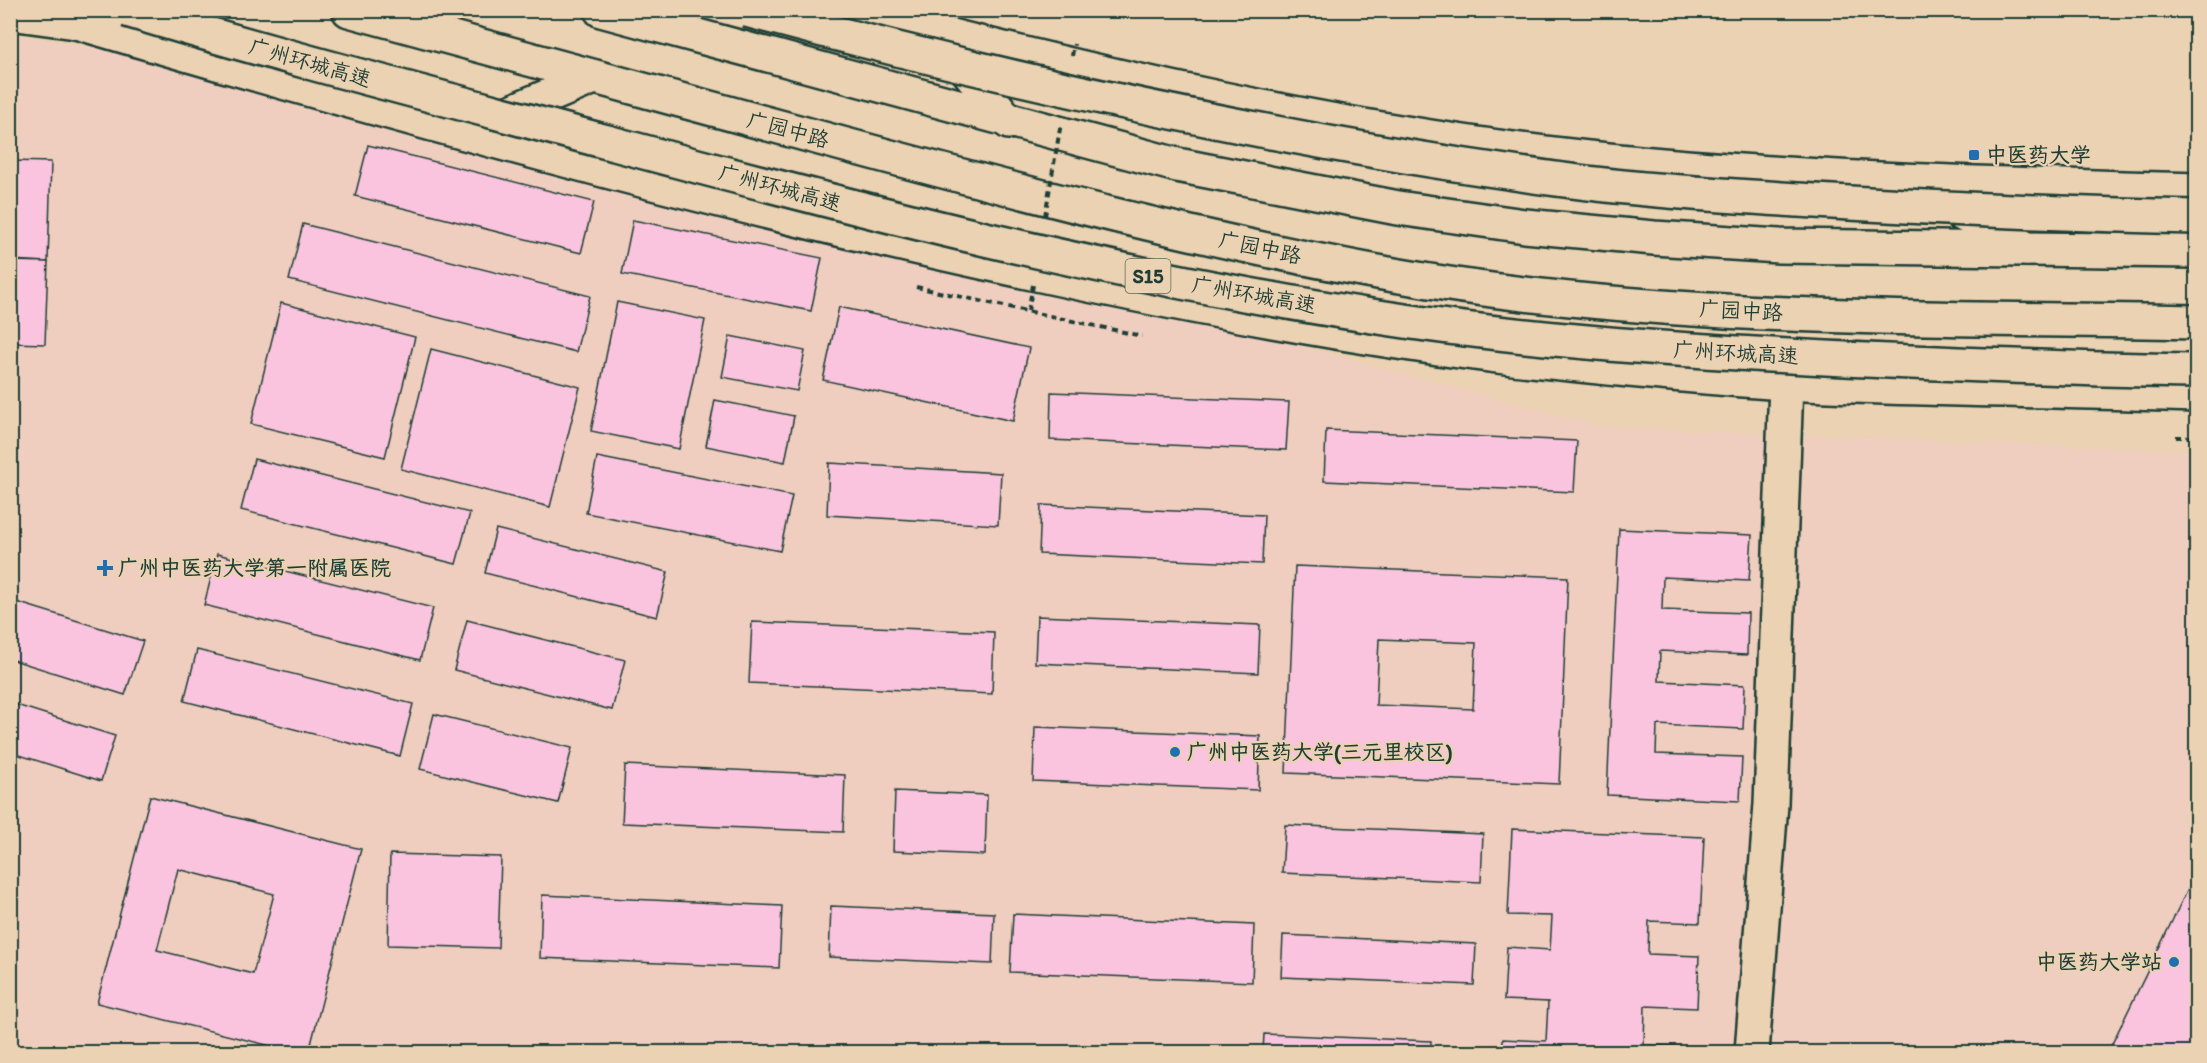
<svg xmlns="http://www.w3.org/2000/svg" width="2207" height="1063" font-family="Itim,'LXGW WenKai TC',sans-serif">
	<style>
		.built { fill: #efcebf }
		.building { fill: #fac4de; stroke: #1f3d34; stroke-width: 1.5; fill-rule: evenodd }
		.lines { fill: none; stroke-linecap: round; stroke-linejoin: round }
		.minor-casing { stroke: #1f3d34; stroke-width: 38 }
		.major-casing { stroke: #1f3d34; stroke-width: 38 }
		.highway-casing { stroke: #1f3d34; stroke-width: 38 }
		.path { stroke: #1f3d34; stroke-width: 4; stroke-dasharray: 6 4.5; stroke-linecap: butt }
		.minor { stroke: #ead2b2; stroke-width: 33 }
		.major { stroke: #ead2b2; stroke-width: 33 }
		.highway { stroke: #ead2b2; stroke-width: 33 }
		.highway-bridge-casing { stroke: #1f3d34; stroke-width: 38; stroke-linecap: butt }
		.path-bridge { stroke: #1f3d34; stroke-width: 4; stroke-dasharray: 6 4.5; stroke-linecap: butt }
		.highway-bridge { stroke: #ead2b2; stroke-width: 33 }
		.poi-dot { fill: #1f6fb2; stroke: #ead2b2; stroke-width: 2 }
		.labels { text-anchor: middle; stroke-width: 4.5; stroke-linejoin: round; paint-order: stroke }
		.shield { fill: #ead2b2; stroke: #5c6a5a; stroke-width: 1.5 }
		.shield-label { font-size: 20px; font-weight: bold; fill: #1f3d34 }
		.street-label { font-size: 21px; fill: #1f3d34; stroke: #ead2b2 }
		.poi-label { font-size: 21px; font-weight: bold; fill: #1f3d34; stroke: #ead2b2; text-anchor: start }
	</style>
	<rect width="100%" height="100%" fill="#ead2b2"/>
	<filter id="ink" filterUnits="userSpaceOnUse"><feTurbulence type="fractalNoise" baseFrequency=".0167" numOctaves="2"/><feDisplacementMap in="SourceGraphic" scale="12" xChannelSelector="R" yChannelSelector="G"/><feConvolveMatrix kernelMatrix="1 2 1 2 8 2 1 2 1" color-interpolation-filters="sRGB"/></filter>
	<g filter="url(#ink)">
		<polygon class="built" points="10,34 321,84 1603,427 2196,451 2196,1052 11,1052"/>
		<g class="building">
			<polygon points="368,145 594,202 581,253 355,196"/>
			<polygon points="10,161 51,162 48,262 10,260"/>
			<polygon points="633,220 822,258 811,311 622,274"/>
			<polygon points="303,224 590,296 576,352 289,280"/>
			<polygon points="10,261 48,262 45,344 10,343"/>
			<polygon points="617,302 705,320 679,449 591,431"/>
			<polygon points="281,303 415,337 385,457 251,424"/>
			<polygon points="839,307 1029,348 1013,421 823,380"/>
			<polygon points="730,336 805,351 797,391 722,377"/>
			<polygon points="431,349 580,387 550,507 401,469"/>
			<polygon points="1051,392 1289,402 1286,450 1050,440"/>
			<polygon points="715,400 794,416 785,462 706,446"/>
			<polygon points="1326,430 1577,441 1574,492 1324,481"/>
			<polygon points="597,457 792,496 780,551 586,513"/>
			<polygon points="254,459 470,513 456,564 241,510"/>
			<polygon points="829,463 1001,473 998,525 827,515"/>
			<polygon points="1041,505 1264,515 1262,564 1039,554"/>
			<polygon points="496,529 668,572 657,617 485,573"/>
			<polygon points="1619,529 1752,535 1749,581 1663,577 1662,610 1748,613 1747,655 1660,651 1659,681 1745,685 1743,729 1657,725 1656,754 1742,757 1740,801 1607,795"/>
			<polygon points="217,554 433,608 420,660 204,605"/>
			<path d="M 1295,566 L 1568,577 L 1559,784 L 1286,773 ZM 1379,639 L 1476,643 L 1473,709 L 1376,705 Z"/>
			<polygon points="10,600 143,641 125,695 10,659"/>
			<polygon points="1037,616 1260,625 1258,673 1035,663"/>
			<polygon points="467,620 625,660 612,710 454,670"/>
			<polygon points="752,622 994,632 992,694 749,683"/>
			<polygon points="197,650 413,704 400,756 184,701"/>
			<polygon points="10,703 115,736 101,781 10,752"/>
			<polygon points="434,714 572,748 558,803 420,769"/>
			<polygon points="1035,727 1260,736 1258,790 1033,781"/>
			<polygon points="625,765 845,775 843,832 622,823"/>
			<polygon points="895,791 987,795 985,855 893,851"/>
			<path d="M 150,796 L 361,849 L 309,1052 L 295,1052 L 97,1003 ZM 178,869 L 274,894 L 253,974 L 157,950 Z"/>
			<polygon points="1285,825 1483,834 1481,882 1282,873"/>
			<polygon points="1512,829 1704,837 1700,923 1649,921 1648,954 1699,956 1697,1008 1645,1006 1644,1045 1695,1047 1695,1052 1502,1052 1503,1039 1546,1041 1548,1002 1504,1000 1507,947 1550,950 1552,916 1508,915"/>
			<polygon points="390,854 501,857 498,948 388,945"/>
			<polygon points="2196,872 2196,1052 2108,1052"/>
			<polygon points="542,895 782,906 779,968 540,958"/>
			<polygon points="831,906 994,913 992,964 829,957"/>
			<polygon points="1013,914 1254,925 1252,982 1010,972"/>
			<polygon points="1283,935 1476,944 1474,985 1281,977"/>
			<polygon points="1264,1034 1431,1041 1431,1052 1263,1052"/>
		</g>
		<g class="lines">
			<defs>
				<polyline id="minor" points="1752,1052 1771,804 1786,383"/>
				<g id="major">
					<path d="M 849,10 C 1092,73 1338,131 1588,158 C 1790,179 1993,184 2196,190"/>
					<path d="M 76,22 C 392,115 710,204 1032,273 C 1191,307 1351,338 1513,358 C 1603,368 1693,377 1784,383 C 1921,390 2059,390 2196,395"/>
					<polyline points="953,52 1009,122"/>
					<polyline points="489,121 594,77"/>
					<polyline points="1944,204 2027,249"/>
				</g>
				<g id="highway">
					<path d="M 349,10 C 513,55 677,100 842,144 C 1024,193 1208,242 1394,275 C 1658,322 1930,317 2196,322"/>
					<polyline points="601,10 1177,165 1398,208 1525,226 1654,238 1779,246 2196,251"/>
					<polyline points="10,13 76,22"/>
				</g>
			</defs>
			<use href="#minor" class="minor-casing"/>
			<use href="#major" class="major-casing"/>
			<use href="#highway" class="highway-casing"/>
			<g class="path">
				<polyline points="916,287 1142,336"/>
				<polyline points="2176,437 2196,437"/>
			</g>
			<use href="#minor" class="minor"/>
			<use href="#major" class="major"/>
			<use href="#highway" class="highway"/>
			<defs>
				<g id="highway-bridge">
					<path d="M 127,10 C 286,58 447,99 607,142 C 860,210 1113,276 1372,316 C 1522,340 1674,350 1826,358 C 1949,364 2073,369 2196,371"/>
					<path d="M 747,10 C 1014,82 1283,142 1556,179 C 1636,190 1718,195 1798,200 C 1931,208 2064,214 2196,217"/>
				</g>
			</defs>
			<use href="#highway-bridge" class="highway-bridge-casing"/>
			<g class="path-bridge">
				<polyline points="1072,56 1074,44"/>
				<polyline points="1045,216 1061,123"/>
				<polyline points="1028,311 1033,285"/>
			</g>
			<use href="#highway-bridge" class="highway-bridge"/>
		</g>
	</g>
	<g class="poi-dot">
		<rect x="1968" y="149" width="12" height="12" rx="3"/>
		<path d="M102 559h6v6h6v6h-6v6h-6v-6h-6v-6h6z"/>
		<circle cx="1175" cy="752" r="6"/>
		<circle cx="2174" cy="962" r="6"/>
	</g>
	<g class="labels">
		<rect class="shield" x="1125.5" y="259" width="45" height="34" rx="4.5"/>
		<g class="shield-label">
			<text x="1148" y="283">S15</text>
		</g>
		<g class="street-label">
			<text transform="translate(310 63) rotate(16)" y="7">广州环城高速</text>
			<text transform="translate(788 130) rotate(15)" y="7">广园中路</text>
			<text transform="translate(780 188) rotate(15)" y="7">广州环城高速</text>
			<text transform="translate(1260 248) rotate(12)" y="7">广园中路</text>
			<text transform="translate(1254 295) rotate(10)" y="7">广州环城高速</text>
			<text transform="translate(1741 311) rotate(3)" y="7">广园中路</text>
			<text transform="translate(1736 353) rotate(3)" y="7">广州环城高速</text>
		</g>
		<g class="poi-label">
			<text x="1986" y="162">中医药大学</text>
			<text x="118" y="575">广州中医药大学第一附属医院</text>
			<text x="1187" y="759">广州中医药大学(三元里校区)</text>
			<text x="2162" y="969" text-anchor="end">中医药大学站</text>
		</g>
	</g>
	<rect width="2207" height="1063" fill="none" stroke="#ead2b2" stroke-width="36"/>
	<rect x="18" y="18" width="2171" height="1027" fill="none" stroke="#1f3d34" stroke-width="2" filter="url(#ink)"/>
</svg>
